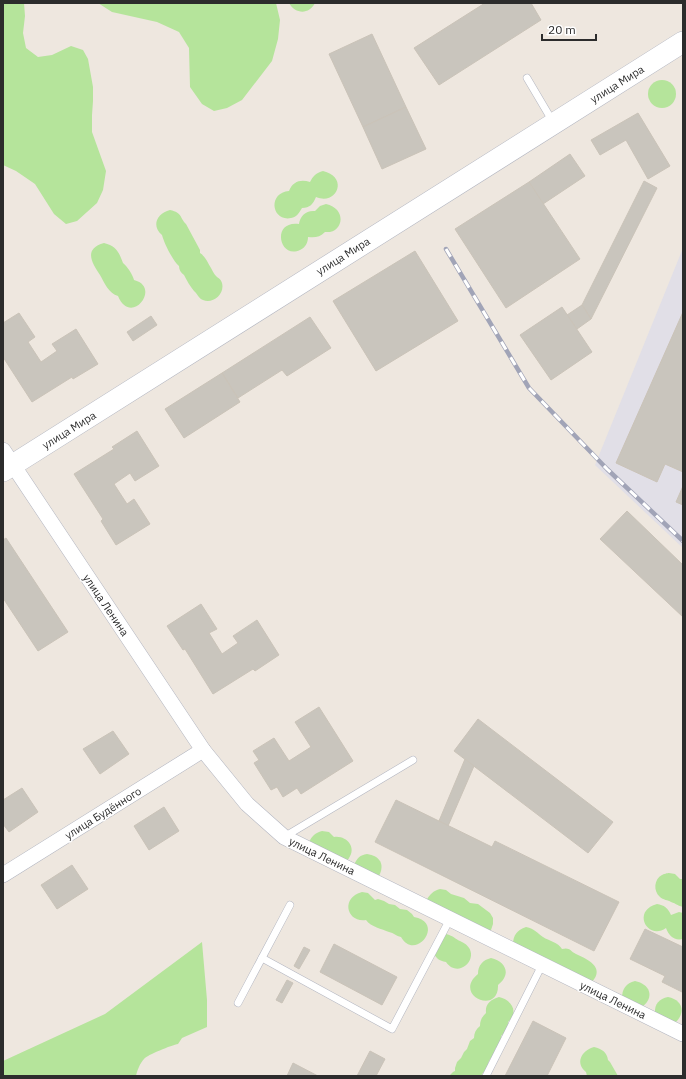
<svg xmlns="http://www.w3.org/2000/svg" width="686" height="1079" font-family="'IBM Plex Sans',sans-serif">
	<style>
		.industrial { fill: #e1dfe7 }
		.green { fill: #b5e49b }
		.building { fill: #c9c5bd; stroke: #cac3b8 }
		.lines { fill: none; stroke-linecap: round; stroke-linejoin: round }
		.service-casing { stroke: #b2b5c0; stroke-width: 8 }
		.minor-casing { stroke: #b2b5c0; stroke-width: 16 }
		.secondary-casing { stroke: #b2b5c0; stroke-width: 22 }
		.service { stroke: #fff; stroke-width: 7 }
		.minor { stroke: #fff; stroke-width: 15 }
		.secondary { stroke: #fff; stroke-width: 21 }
		.rail-casing { stroke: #a1a4b7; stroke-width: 4.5 }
		.rail { stroke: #fff; stroke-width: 3; stroke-dasharray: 9; stroke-linecap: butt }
		.labels { text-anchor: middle; stroke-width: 3; stroke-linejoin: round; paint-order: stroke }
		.street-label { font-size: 11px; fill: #2c2c2c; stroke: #fff }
	</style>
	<rect width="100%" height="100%" fill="#eee7df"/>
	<polygon class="industrial" points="683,248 683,548 595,465"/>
	<g class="green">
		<polygon points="3,3 24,3 25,16 23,33 26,48 38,57 52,55 71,46 83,50 88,59 93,87 93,101 92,115 92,132 106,171 103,190 97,203 77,221 66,224 54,214 35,184 16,171 3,165"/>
		<polygon points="98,3 276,3 280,20 278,39 272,61 242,100 227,108 214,111 202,104 190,87 189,48 179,32 157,22 112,12"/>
		<path d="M 289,3 L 315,3 C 309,15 295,14 289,3 Z"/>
		<circle cx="662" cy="94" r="14"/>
		<path d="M 323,171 C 349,177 337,206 316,197 C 313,204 310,208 302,208 C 299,213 297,217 291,218 C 272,222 267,193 289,191 C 293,181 301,179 310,182 C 313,176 316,173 323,171 Z"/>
		<path d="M 326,204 C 348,209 343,234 325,232 C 320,237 315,238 308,237 C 308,243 305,248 300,250 C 279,260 271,220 299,224 C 300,216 306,210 315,211 L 320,206 Z"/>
		<path d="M 170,210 C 183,213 179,217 186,224 L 200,250 L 200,253 C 205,256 208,263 211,268 C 212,270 214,274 216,276 C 218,278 221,279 222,283 C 225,294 213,304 203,300 C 198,298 198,294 194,291 C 190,286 187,281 184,275 C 181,273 179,270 179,266 C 173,261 164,243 162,235 C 151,226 157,213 170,210 Z"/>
		<path d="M 104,243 C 116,246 119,252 123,263 C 127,266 133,275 134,280 C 162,287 131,327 118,296 C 109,294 104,282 100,275 C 92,263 83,249 104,243 Z"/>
		<path d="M 322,831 L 329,832 L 334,837 C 346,835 357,847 349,858 C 349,859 345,862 344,863 L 309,842 C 312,836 315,833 322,831 Z"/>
		<path d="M 367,854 C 380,856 385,864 379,876 L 354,865 C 357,858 360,855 367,854 Z"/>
		<path d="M 669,873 L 675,874 L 680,879 L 683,879 L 683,907 C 676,905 677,904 671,902 C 668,900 663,900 660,897 C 653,891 654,879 662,875 C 663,874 668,873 669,873 Z"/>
		<path d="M 440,889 L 446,890 L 451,894 L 464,898 L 470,903 L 478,904 L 490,913 L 493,918 L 493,924 L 491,930 L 486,934 L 426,901 C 430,894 433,891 440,889 Z"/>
		<path d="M 362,892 L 368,893 L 375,900 L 378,899 L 384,901 L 389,904 L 395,905 L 400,909 L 407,910 L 412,914 L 414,917 C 446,923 415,962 401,937 C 396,936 394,933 389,932 C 382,929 371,927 366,920 C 347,923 340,898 362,892 Z"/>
		<path d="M 657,904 C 664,905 668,908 671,915 L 679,912 L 683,913 L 683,939 C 674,941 669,936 666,928 C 648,941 631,911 657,904 Z"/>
		<path d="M 526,927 C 535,929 537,933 543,937 C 549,941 558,942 562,949 C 570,947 570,951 576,954 C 590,960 607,969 589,985 L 513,945 C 513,935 517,930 526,927 Z"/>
		<path d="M 446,934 C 454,936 455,939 460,941 C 486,952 460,982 446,962 C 439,961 436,958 433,952 L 440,936 Z"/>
		<path d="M 202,942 L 207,1000 L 207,1027 L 182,1038 L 178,1044 C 172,1045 147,1055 144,1059 C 140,1063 137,1071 136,1076 L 3,1076 L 3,1061 L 105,1014 Z"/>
		<path d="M 491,958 C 507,962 511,975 498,985 C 499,1016 452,995 478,974 C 478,965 483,960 491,958 Z"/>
		<path d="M 635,981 C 650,984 655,997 642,1007 L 622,998 C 622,989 626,983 635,981 Z"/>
		<path d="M 499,997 C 512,1000 519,1012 508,1022 C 508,1028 506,1032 501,1036 C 501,1042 500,1046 495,1049 C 495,1055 492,1056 489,1061 C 488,1063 488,1066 487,1068 C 485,1071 483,1072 481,1076 L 449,1076 L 453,1072 L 455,1071 L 455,1068 L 457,1062 L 461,1058 L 464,1052 L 467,1049 L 470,1041 L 474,1038 C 474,1033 476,1029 480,1026 C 480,1020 482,1017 486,1013 C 485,1004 490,1000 499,997 Z"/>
		<path d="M 668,997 C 683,1000 686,1013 675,1023 L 655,1015 C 654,1005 658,999 668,997 Z"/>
		<path d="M 594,1047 C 602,1049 607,1052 608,1060 L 610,1062 L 618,1076 L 587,1076 L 586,1072 C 575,1063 581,1051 594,1047 Z"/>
	</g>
	<g class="building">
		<polygon points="485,3 531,3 541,20 439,85 414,48"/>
		<polygon points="372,34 406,107 363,127 329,54"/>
		<polygon points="406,107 426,149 382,169 363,127"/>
		<polygon points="638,113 670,166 648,179 626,140 600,155 591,140"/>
		<polygon points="570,154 585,176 543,204 529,182"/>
		<polygon points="644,181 657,188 591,319 582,305"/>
		<polygon points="529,182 580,259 506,308 455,229"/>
		<polygon points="415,251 458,321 376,371 333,301"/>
		<polygon points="582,305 591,319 577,329 567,315"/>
		<polygon points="562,307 592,352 551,380 520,335"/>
		<polygon points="683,312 683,472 665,464 657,482 616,463"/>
		<polygon points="19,313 35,337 28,342 41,362 57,351 52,344 76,329 98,364 73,379 72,377 32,402 3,357 3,323"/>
		<polygon points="151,316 157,325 133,341 127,332"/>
		<polygon points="310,317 331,348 287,376 282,370 238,398 222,373"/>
		<polygon points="222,373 240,402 184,438 165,409"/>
		<polygon points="137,431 159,466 135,481 130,473 114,484 127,504 134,499 150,524 116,545 101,521 103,519 74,474 114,449 112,447"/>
		<polygon points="683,486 683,505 676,502"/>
		<polygon points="627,511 683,565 683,617 600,539"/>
		<polygon points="6,538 68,632 38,651 3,598 3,540"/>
		<polygon points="201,604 217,629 209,633 222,654 238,643 233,636 257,620 279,655 255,671 253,669 213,694 185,649 183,650 167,626"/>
		<polygon points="319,707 353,761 301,794 297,788 283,797 277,787 271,790 254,763 259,760 253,751 274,738 289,761 311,747 295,722"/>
		<polygon points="478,719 613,822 588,853 454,751"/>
		<polygon points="113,731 129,754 100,774 83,749"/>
		<polygon points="465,759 474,766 448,826 439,821"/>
		<polygon points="22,788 38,812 9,832 3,824 3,800"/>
		<polygon points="396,800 492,847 495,841 619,902 594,951 375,842"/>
		<polygon points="164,807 179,831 149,850 134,826"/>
		<polygon points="72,865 88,889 57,909 41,885"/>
		<polygon points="645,929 683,947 683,989 682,992 662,982 665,976 630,959"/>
		<polygon points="334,944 397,977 382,1005 320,972"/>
		<polygon points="304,947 310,950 299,969 294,966"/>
		<polygon points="287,980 293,983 282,1003 276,1000"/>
		<polygon points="533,1021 566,1038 547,1076 505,1076"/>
		<polygon points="370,1051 385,1059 376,1076 357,1076"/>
		<polygon points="293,1063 318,1076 287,1076"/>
	</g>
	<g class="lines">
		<defs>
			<g id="service">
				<polyline points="527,78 553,122"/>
				<polyline points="284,837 413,760"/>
				<polyline points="262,958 392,1029 450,919"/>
				<polyline points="238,1003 290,905"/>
				<polyline points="486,1076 542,965"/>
			</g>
			<g id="minor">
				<polyline points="3,450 203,750 247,804 284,837 683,1034"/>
				<polyline points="3,875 203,750"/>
			</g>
			<polyline id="secondary" points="3,471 683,42"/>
		</defs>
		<use href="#service" class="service-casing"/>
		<use href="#minor" class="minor-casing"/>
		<use href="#secondary" class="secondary-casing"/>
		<use href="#service" class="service"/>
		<use href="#minor" class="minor"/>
		<use href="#secondary" class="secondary"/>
		<defs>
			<polyline id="rail" points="446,249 529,388 607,469 683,541"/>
		</defs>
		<use href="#rail" class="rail-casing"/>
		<use href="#rail" class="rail"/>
	</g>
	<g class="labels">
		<g class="street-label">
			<text transform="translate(617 84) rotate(-32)" y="4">улица Мира</text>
			<text transform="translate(343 256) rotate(-32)" y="4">улица Мира</text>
			<text transform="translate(69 430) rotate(-32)" y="4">улица Мира</text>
			<text transform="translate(106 605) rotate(56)" y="4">улица Ленина</text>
			<text transform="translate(103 813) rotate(-32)" y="4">улица Будённого</text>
			<text transform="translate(322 856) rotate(26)" y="4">улица Ленина</text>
			<text transform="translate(613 1000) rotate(26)" y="4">улица Ленина</text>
		</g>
	</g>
	<rect width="686" height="1079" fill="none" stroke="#2c2c2c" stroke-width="8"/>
	<path d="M542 34v6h54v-6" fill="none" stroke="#2c2c2c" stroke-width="2"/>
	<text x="548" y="34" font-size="12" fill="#2c2c2c" stroke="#ffffff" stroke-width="3" paint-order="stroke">20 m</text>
</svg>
